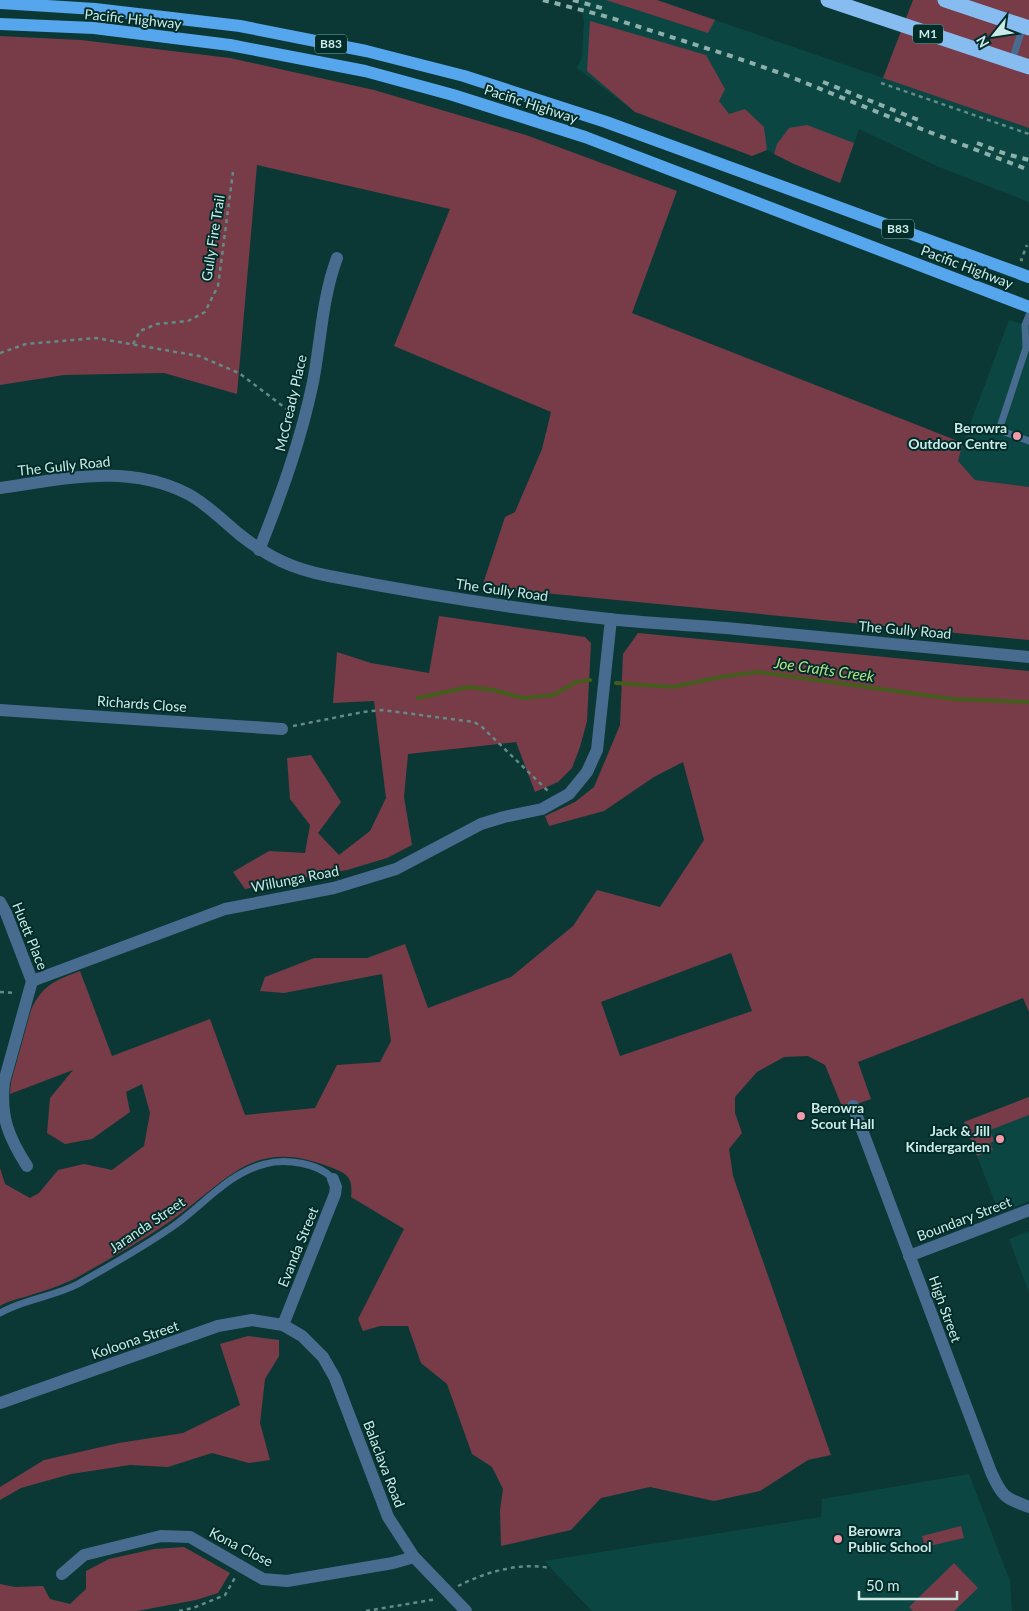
<svg xmlns="http://www.w3.org/2000/svg" width="1029" height="1611" font-family="Lato,sans-serif">
	<style>
		.built { fill: #0c4642 }
		.green { fill: #773c48; fill-rule: evenodd }
		.lines { fill: none; stroke-linecap: round; stroke-linejoin: round }
		.stream { stroke: #445d1d; stroke-width: 4 }
		.path { stroke: #648a86; stroke-width: 2.5; stroke-dasharray: 4 4; stroke-linecap: butt }
		.service { stroke: #476c8f; stroke-width: 7 }
		.minor { stroke: #476c8f; stroke-width: 12 }
		.primary { stroke: #56a6ee; stroke-width: 12 }
		.motorway { stroke: #86bcef; stroke-width: 15 }
		.rail { stroke: #8eb0ac; stroke-width: 4; stroke-dasharray: 6 6; stroke-linecap: butt }
		.poi-dot { fill: #f39aaa; stroke: #002d2a; stroke-width: 2 }
		.labels { text-anchor: middle; stroke-width: 4; stroke-linejoin: round; paint-order: stroke }
		.shield { fill: #002d2a; stroke: #90b1ae; stroke-width: 1 }
		.shield-label { font-size: 12px; font-weight: bold; fill: #ceeae7 }
		.street-label { font-size: 14px; fill: #ceeae7; stroke: #002d2a }
		.poi-label { font-size: 14px; font-weight: bold; fill: #ceeae7; stroke: #002d2a; text-anchor: end }
		.water-label { font-size: 15px; font-style: italic; fill: #b9e086; stroke: #002d2a }
	</style>
	<rect width="100%" height="100%" fill="#0b3834"/>
	<g class="built">
		<polygon points="579,0 657,0 1029,128 1029,202 939,167 859,129 840,183 794,164 767,150 635,112 577,68 582,57 584,21"/>
		<polygon points="1009,320 1029,326 1029,487 975,480 958,461 963,443"/>
		<polygon points="1029,1097 1029,1201 999,1213 964,1122"/>
		<polygon points="1029,1231 1029,1293 1009,1239"/>
		<polygon points="969,1474 1010,1581 1012,1611 592,1611 544,1561 821,1517 822,1499"/>
	</g>
	<g class="green">
		<polygon points="606,0 657,0 715,20 708,33"/>
		<polygon points="913,0 1029,0 1029,128 883,78"/>
		<polygon points="590,21 706,55 725,89 719,101 729,114 745,109 764,127 767,150 752,156 635,112 587,71"/>
		<polygon points="0,36 81,40 230,58 374,90 526,135 677,191 632,313 963,443 958,461 975,480 1029,487 1029,640 482,587 505,517 515,512 542,449 551,412 394,346 450,209 257,165 237,394 164,373 64,375 0,385"/>
		<polygon points="807,125 854,143 840,183 794,164 774,154 777,144 789,128"/>
		<polygon points="439,616 585,637 591,643 587,721 580,747 572,768 558,782 535,792 516,742 408,754 404,797 412,845 387,858 347,870 245,889 233,872 269,851 305,853 310,825 290,799 287,758 311,755 341,802 318,833 339,855 370,831 386,798 374,701 333,703 337,652 371,663 429,673"/>
		<path d="M 638,633 L 1029,671 L 1029,1012 L 1023,998 L 858,1062 L 871,1099 L 843,1109 L 825,1065 L 808,1056 L 784,1057 L 757,1072 L 735,1097 L 735,1113 L 742,1133 L 729,1149 L 733,1176 L 831,1455 L 808,1460 L 760,1491 L 714,1501 L 650,1487 L 601,1498 L 571,1530 L 501,1546 L 500,1510 L 503,1489 L 492,1467 L 472,1454 L 447,1384 L 421,1363 L 408,1326 L 380,1326 L 363,1331 L 358,1319 L 404,1229 L 351,1197 C 353,1177 348,1174 330,1167 C 252,1136 228,1181 169,1222 C 140,1242 109,1259 78,1277 C 61,1286 43,1291 25,1297 C 17,1299 8,1301 0,1306 L 0,1168 L 5,1184 L 30,1198 L 39,1193 L 58,1170 L 84,1164 L 112,1170 L 144,1146 L 150,1113 L 142,1084 L 126,1092 L 130,1112 L 92,1139 L 65,1144 L 47,1133 L 50,1098 L 73,1070 L 10,1094 L 11,1082 L 31,1010 C 42,985 56,980 80,971 L 112,1056 L 210,1019 L 245,1115 L 315,1108 L 337,1065 L 380,1062 L 391,1041 L 382,974 L 284,993 L 260,991 L 265,977 L 314,958 L 367,958 L 405,944 L 428,1008 L 511,977 L 573,926 L 597,890 L 660,907 L 704,840 L 683,762 L 654,777 L 604,811 L 549,826 L 545,816 L 575,802 L 594,787 L 620,725 L 623,654 ZM 731,953 L 752,1011 L 620,1056 L 601,1002 Z"/>
		<polygon points="1029,1097 1029,1115 990,1130 994,1141 990,1143 993,1150 977,1156 964,1122"/>
		<polygon points="248,1336 279,1340 279,1356 265,1379 260,1423 270,1460 249,1463 212,1453 168,1467 130,1465 71,1474 21,1488 0,1500 0,1487 44,1460 119,1443 183,1433 240,1405 220,1344"/>
		<polygon points="961,1526 964,1538 925,1547 922,1536"/>
		<polygon points="184,1547 230,1573 218,1593 196,1600 137,1611 0,1611 0,1584 15,1587 43,1586 50,1599 70,1604 86,1589 86,1571 109,1559 154,1549"/>
		<polygon points="954,1563 978,1588 954,1611 913,1611 909,1607"/>
	</g>
	<g class="lines">
		<g class="stream">
			<polyline points="616,683 673,687 720,677 758,672 953,699 1029,702"/>
			<polyline points="418,698 469,687 494,690 522,698 554,695 576,682 590,680"/>
		</g>
		<g class="path">
			<polyline points="881,83 1029,134"/>
			<polyline points="1023,260 1021,260 1027,245"/>
			<polyline points="133,344 140,331 157,324 188,321 205,312 218,286 233,172"/>
			<polyline points="0,353 26,344 96,338 199,356 239,373 292,413"/>
			<polyline points="293,726 363,712 382,710 474,722 481,726 548,791"/>
			<polyline points="0,992 15,993"/>
			<path d="M 458,1586 C 486,1572 519,1562 550,1568"/>
			<polyline points="179,1611 193,1608 225,1595 236,1576"/>
			<polyline points="366,1611 437,1599"/>
		</g>
		<g class="service">
			<polyline points="1012,61 1023,26"/>
			<polyline points="1029,315 1025,325 1026,348 999,430 1029,441"/>
			<path d="M 0,1313 C 24,1299 53,1297 78,1284 C 111,1265 144,1247 175,1225 C 204,1204 229,1173 265,1164 C 285,1158 319,1163 333,1179"/>
		</g>
		<g class="minor">
			<path d="M 0,488 C 64,479 128,463 188,494 C 207,504 222,520 239,534 C 268,557 292,569 329,576 C 422,594 515,609 609,619 C 648,623 687,625 726,628 C 827,638 928,648 1029,657"/>
			<path d="M 259,550 C 281,495 301,440 313,382 C 321,341 322,298 337,258"/>
			<polyline points="0,710 282,729"/>
			<polyline points="0,902 6,913 32,981"/>
			<path d="M 853,1106 L 991,1472 C 1002,1497 1005,1498 1029,1507"/>
			<path d="M 27,1166 C 9,1138 0,1117 4,1082 L 32,981 L 225,909 L 334,888 L 396,869 L 481,824 L 504,817 L 542,809 L 569,794 L 587,772 L 597,750 L 611,619"/>
			<polyline points="909,1256 1029,1210"/>
			<polyline points="283,1325 335,1194 336,1187 333,1179"/>
			<polyline points="0,1403 218,1326 252,1320 283,1325 302,1336 323,1357 335,1378 388,1517 414,1557 466,1611"/>
			<polyline points="62,1574 84,1555 161,1536 190,1537 263,1579 287,1581 393,1563 414,1557"/>
		</g>
		<g class="primary">
			<polyline points="0,3 95,9 240,26 366,51 464,76 606,122 1029,277"/>
			<polyline points="0,24 94,28 230,45 365,71 453,95 585,137 1029,307"/>
		</g>
		<g class="motorway">
			<polyline points="828,0 1029,67"/>
			<polyline points="945,0 1029,28"/>
		</g>
		<g class="rail">
			<polyline points="543,0 608,17 731,56 786,75 890,117 1029,170"/>
			<polyline points="573,0 605,9"/>
			<polyline points="823,82 921,121"/>
			<polyline points="977,143 1006,154 1029,160"/>
		</g>
	</g>
	<g class="poi-dot">
		<circle cx="1017" cy="436" r="5"/>
		<circle cx="801" cy="1116" r="5"/>
		<circle cx="1000" cy="1139" r="5"/>
		<circle cx="838" cy="1539" r="5"/>
	</g>
	<g class="labels">
		<g class="shield">
			<rect x="913" y="24.5" width="30" height="19" rx="4"/>
			<rect x="315" y="34.5" width="32" height="19" rx="4"/>
			<rect x="882" y="219.5" width="32" height="19" rx="4"/>
		</g>
		<g class="shield-label">
			<text x="928" y="38">M1</text>
			<text x="331" y="48">B83</text>
			<text x="898" y="233">B83</text>
		</g>
		<g class="street-label">
			<text transform="translate(133 19) rotate(6)" y="5">Pacific Highway</text>
			<text transform="translate(531 104) rotate(18)" y="5">Pacific Highway</text>
			<text transform="translate(213 238) rotate(-81)" y="5">Gully Fire Trail</text>
			<text transform="translate(967 267) rotate(21)" y="5">Pacific Highway</text>
			<text transform="translate(291 403) rotate(-77)" y="5">McCready Place</text>
			<text transform="translate(64 466) rotate(-6)" y="5">The Gully Road</text>
			<text transform="translate(502 590) rotate(8)" y="5">The Gully Road</text>
			<text transform="translate(905 630) rotate(5)" y="5">The Gully Road</text>
			<text transform="translate(142 704) rotate(4)" y="5">Richards Close</text>
			<text transform="translate(295 879) rotate(-11)" y="5">Willunga Road</text>
			<text transform="translate(30 936) rotate(68)" y="5">Huett Place</text>
			<text transform="translate(964 1219) rotate(-21)" y="5">Boundary Street</text>
			<text transform="translate(147 1225) rotate(-34)" y="5">Jaranda Street</text>
			<text transform="translate(298 1247) rotate(-68)" y="5">Evanda Street</text>
			<text transform="translate(945 1309) rotate(70)" y="5">High Street</text>
			<text transform="translate(135 1340) rotate(-19)" y="5">Koloona Street</text>
			<text transform="translate(384 1464) rotate(69)" y="5">Balaclava Road</text>
			<text transform="translate(241 1547) rotate(27)" y="5">Kona Close</text>
		</g>
		<g class="poi-label">
			<text x="1007" y="433">Berowra<tspan x="1007" dy="16">Outdoor Centre</tspan></text>
			<text x="811" y="1113" text-anchor="start">Berowra<tspan x="811" dy="16">Scout Hall</tspan></text>
			<text x="990" y="1136">Jack &amp; Jill<tspan x="990" dy="16">Kindergarden</tspan></text>
			<text x="848" y="1536" text-anchor="start">Berowra<tspan x="848" dy="16">Public School</tspan></text>
		</g>
		<g class="water-label">
			<text transform="translate(824 670) rotate(8)" y="5">Joe Crafts Creek</text>
		</g>
	</g>
	<g transform="translate(994 35) rotate(240)" stroke="#002d2a" stroke-width="4" paint-order="stroke">
	<path d="M0-4L9 19L0 12L-9 19Z" fill="#ceeae7"/>
	<text y="-8" font-size="14" font-weight="bold" text-anchor="middle" fill="#ceeae7">N</text>
	</g>
	<path d="M859 1591v8h98v-8" fill="none" stroke="#ceeae7" stroke-width="2.5"/>
	<text x="866" y="1591" font-size="15" fill="#ceeae7" stroke="#002d2a" stroke-width="4" paint-order="stroke">50 m</text>
</svg>
